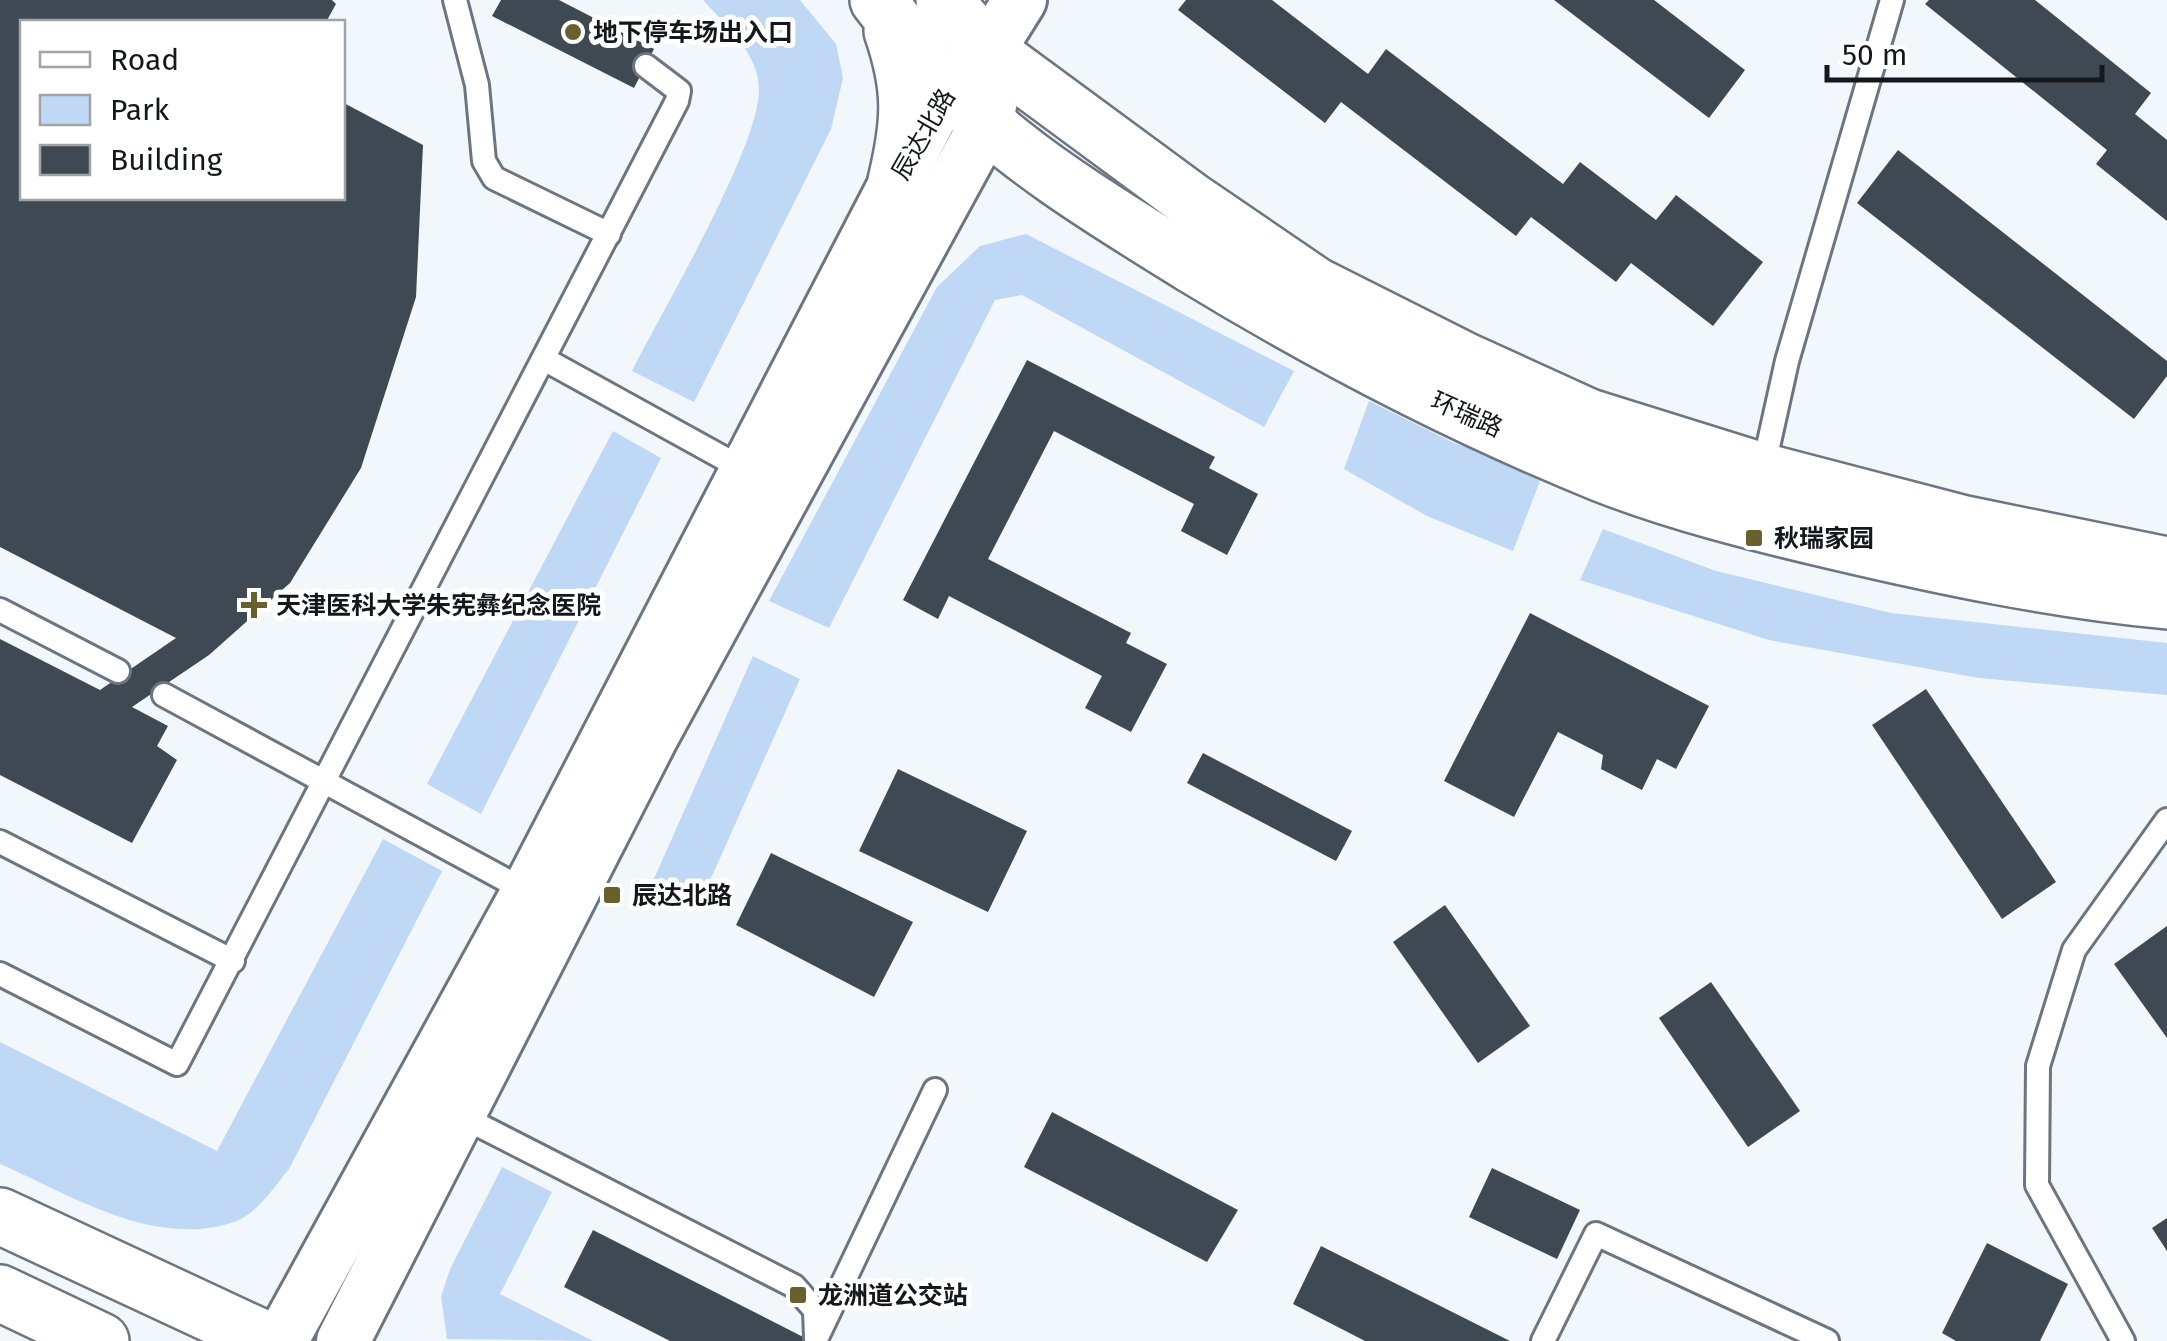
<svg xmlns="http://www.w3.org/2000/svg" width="2167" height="1341" font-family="'Fira Sans','Noto Sans SC',sans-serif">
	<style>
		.green { fill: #bfd8f5 }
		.building { fill: #3f4954 }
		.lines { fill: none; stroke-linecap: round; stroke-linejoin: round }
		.service-casing { stroke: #6b7682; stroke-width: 28 }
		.tertiary-casing { stroke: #6b7682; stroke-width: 58 }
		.secondary-casing { stroke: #6b7682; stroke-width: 60 }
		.primary-casing { stroke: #6b7682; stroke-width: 60 }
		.service { stroke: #fff; stroke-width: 22 }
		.tertiary { stroke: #fff; stroke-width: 52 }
		.secondary { stroke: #fff; stroke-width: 55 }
		.primary { stroke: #fff; stroke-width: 55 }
		.poi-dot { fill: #68612e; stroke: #fff; stroke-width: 4 }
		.labels { text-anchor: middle; stroke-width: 10; stroke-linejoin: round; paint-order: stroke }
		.poi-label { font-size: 25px; font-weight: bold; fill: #14181d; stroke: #fff; text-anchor: start }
		.street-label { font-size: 25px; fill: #14181d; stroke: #fff }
	</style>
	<rect width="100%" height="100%" fill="#f2f7fc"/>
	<g class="green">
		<path d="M 703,0 L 800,0 L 836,44 L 843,78 L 831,129 L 694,402 L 632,371 C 663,309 758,150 759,90 C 759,53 726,26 703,0 Z"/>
		<polygon points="1026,234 1294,371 1264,427 1022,295 995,300 829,628 769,601 937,287 980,246"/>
		<polygon points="1369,401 1454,443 1543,473 1513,551 1427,516 1344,469"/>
		<polygon points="613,431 661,458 481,814 427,784"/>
		<polygon points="1603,529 1716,571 1891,613 2167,643 2167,695 1979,678 1769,640 1580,580"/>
		<polygon points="753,656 800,679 699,905 653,881"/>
		<path d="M 383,839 L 442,871 L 289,1169 C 274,1187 257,1214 234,1222 C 154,1249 71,1195 0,1164 L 0,1042 L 217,1151 Z"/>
		<polygon points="502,1167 552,1192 500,1294 593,1341 447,1339 441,1297 450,1269"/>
	</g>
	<g class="building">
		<polygon points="0,0 332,0 336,4 326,22 22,22 22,198 342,198 342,102 423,145 416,297 361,468 290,583 209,655 132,707 168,726 157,746 177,760 132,843 0,775 0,639 100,690 176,638 0,547"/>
		<polygon points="501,0 559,0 654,49 634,88 492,16"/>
		<polygon points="1186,0 1272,0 1368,74 1386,49 1563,184 1580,162 1656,220 1676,195 1763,262 1713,326 1631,263 1616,282 1531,217 1516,236 1341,102 1325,123 1178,10"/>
		<polygon points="1554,0 1654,0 1745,70 1709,118"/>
		<polygon points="1929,0 2035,0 2151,93 2135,114 2167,140 2167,221 2096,164 2107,150 1925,4"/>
		<polygon points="1898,150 2167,361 2167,376 2134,419 1857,203"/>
		<polygon points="1027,360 1215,457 1209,468 1258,494 1227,555 1181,531 1194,504 1054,431 988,559 1131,633 1126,643 1167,664 1131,732 1085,708 1102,676 949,596 938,619 903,600"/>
		<polygon points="1530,613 1709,706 1676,769 1657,759 1642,790 1601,769 1603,755 1558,732 1514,817 1444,781"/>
		<polygon points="1926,689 2056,882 2002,919 1872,725"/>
		<polygon points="1203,753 1352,831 1336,861 1187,783"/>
		<polygon points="898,769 1027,831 988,912 859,851"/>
		<polygon points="771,853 913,922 874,997 736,925"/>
		<polygon points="1445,905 1530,1026 1478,1063 1393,942"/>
		<polygon points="2167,926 2167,1038 2114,964"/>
		<polygon points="1711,982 1800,1111 1748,1147 1659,1018"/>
		<polygon points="1052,1112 1238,1210 1207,1262 1024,1167"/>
		<polygon points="1492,1168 1580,1210 1557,1259 1469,1217"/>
		<polygon points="2167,1218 2167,1251 2152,1228"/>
		<polygon points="593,1230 811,1341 670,1341 564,1287"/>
		<polygon points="1987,1243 2068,1284 2040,1341 1956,1341 1942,1333"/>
		<polygon points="1321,1246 1510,1341 1365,1341 1293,1304"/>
	</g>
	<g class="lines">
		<defs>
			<g id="service">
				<polyline points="455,0 477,85 484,161 494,178 609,234"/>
				<polyline points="544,359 747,471"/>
				<polyline points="1762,474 1787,361 1892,0"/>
				<polyline points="0,610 118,671"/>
				<polyline points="164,695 528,892"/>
				<polyline points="0,842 233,961"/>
				<polyline points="0,974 177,1064 677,101 679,91 646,66"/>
				<polyline points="455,1113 794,1286 815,1310 816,1338"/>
				<polyline points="818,1335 935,1090"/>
				<polyline points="1543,1341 1596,1234 1827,1341"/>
				<polyline points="2123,1341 2037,1185 2038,1066 2074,950 2167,820"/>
			</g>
			<g id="tertiary">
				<polyline points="281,1341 528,892 946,86 988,51 1020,0"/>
				<polyline points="343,1341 652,736 986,124 995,82"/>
			</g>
			<g id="secondary">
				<path d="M 878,0 C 901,29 922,62 948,88 C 1018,159 1108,213 1192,265 C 1323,345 1459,416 1602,474 C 1676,503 1756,523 1833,541 C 1943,567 2054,590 2167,601"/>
				<polyline points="944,0 988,51 1189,199 1315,285 1466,361 1589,417 1762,471 1965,524 2167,565"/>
				<path d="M 892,31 C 912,89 910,122 896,181"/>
			</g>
			<g id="primary">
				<polyline points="0,1216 269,1341"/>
				<polyline points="0,1293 101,1341"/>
			</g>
		</defs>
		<use href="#service" class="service-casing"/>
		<use href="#tertiary" class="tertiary-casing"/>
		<use href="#secondary" class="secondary-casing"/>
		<use href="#primary" class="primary-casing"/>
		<use href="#service" class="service"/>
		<use href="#tertiary" class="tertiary"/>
		<use href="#secondary" class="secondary"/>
		<use href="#primary" class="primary"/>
	</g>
	<g class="poi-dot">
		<circle cx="573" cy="32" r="10"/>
		<rect x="1744" y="528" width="20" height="20" rx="5"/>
		<path d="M249 590h10v10h10v10h-10v10h-10v-10h-10v-10h10z"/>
		<rect x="602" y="885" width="20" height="20" rx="5"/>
		<rect x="788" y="1285" width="20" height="20" rx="5"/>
	</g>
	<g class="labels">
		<g class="poi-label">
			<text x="593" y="41">地下停车场出入口</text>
			<text x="1774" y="547">秋瑞家园</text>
			<text x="276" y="614">天津医科大学朱宪彝纪念医院</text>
			<text x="632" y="904">辰达北路</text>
			<text x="818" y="1304">龙洲道公交站</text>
		</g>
		<g class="street-label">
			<text transform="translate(923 134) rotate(-60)" y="9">辰达北路</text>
			<text transform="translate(1467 414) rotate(24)" y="9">环瑞路</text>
		</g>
	</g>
	<rect x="20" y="20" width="325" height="180" fill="#ffffff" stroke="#a1a3a5" stroke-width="2.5"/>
	<rect x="40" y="52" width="50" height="15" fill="#ffffff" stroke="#a1a3a5" stroke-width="2.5"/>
	<text x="110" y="70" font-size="30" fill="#14181d">Road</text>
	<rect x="40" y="95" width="50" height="30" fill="#bfd8f5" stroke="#a1a3a5" stroke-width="2.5"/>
	<text x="110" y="120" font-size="30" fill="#14181d">Park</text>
	<rect x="40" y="145" width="50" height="30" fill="#3f4954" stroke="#a1a3a5" stroke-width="2.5"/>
	<text x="110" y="170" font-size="30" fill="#14181d">Building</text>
	<path d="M1827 65v15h275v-15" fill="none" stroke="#14181d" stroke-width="5"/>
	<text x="1842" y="65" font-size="30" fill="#14181d" stroke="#ffffff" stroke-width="8" paint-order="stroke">50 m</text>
</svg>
